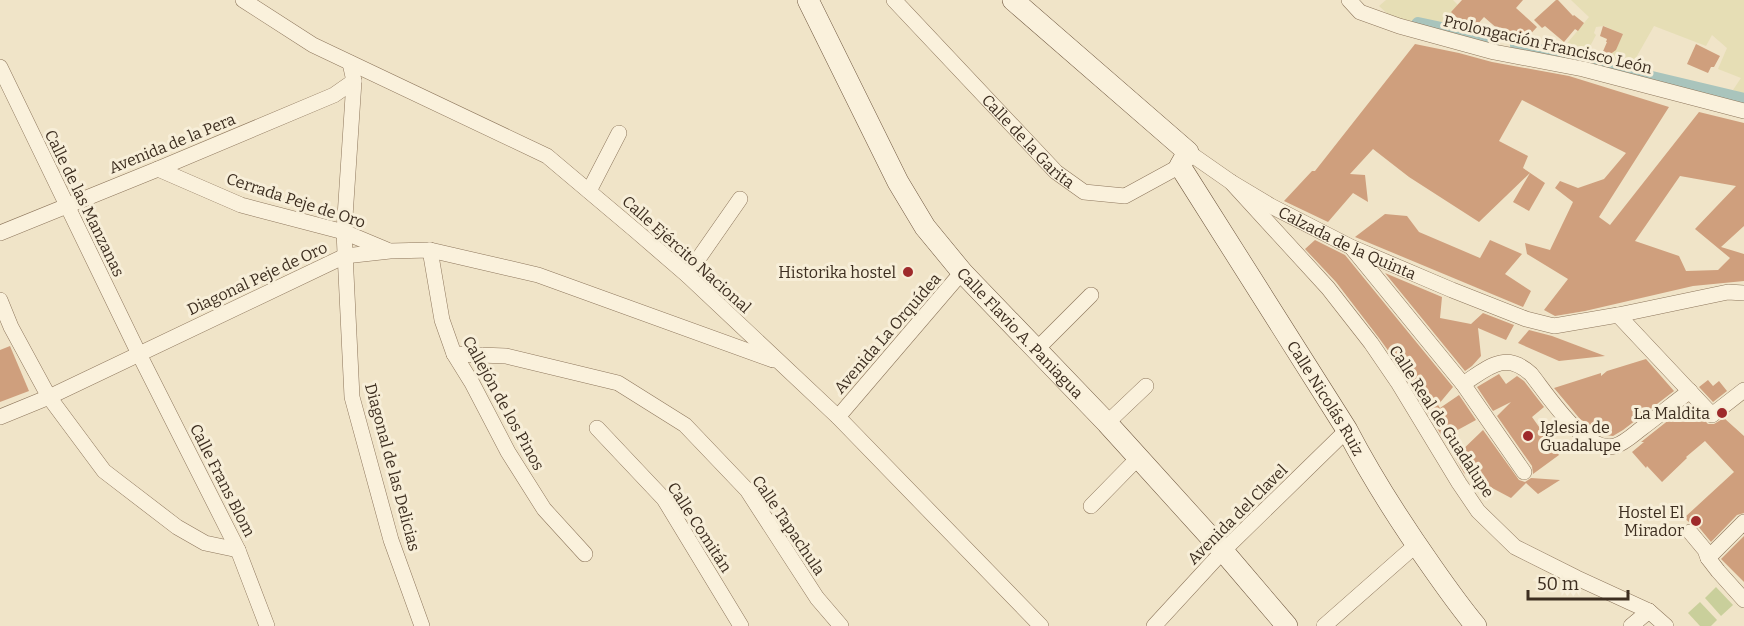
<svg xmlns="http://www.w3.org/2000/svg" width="1744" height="626" font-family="Bitter,serif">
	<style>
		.farmland { fill: #e6deb5 }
		.green { fill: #c9cf9b }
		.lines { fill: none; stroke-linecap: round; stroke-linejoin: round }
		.canal { stroke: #a9c4bc; stroke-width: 14 }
		.building { fill: #cf9f7d; fill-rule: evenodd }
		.street-casing { stroke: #8d765c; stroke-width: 16 }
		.secondary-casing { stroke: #6f573f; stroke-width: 22 }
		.street { stroke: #faf1dc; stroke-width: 15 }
		.secondary { stroke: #faf1dc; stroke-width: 21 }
		.poi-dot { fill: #9e2a2b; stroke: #f7eed8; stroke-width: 2 }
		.labels { text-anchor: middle; stroke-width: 6; stroke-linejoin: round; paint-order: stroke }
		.street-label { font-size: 16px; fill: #3d2e20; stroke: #f7eed8 }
		.poi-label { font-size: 16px; fill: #3d2e20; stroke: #f7eed8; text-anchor: end }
	</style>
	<rect width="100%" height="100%" fill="#f0e4c8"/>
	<g class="farmland">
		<polygon points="1386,0 1453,0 1458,5 1451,12 1468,29 1493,42 1423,23 1391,17 1379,6"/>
		<polygon points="1571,0 1744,0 1744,94 1733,90 1741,78 1718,69 1727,48 1712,35 1706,46 1654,26 1629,70 1601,61 1606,52 1623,34 1604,26 1596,27 1594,33 1596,35 1587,52 1564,47 1589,17"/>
	</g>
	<g class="green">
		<polygon points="1716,587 1733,605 1721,616 1705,598"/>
		<polygon points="1700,602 1717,620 1711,626 1700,626 1688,613"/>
	</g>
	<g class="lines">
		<g class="canal">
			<polyline points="1418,24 1493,40"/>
			<polyline points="1517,46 1744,100"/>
		</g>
	</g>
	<g class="building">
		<polygon points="1462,0 1523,0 1516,8 1537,27 1525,40 1521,36 1518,40 1510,33 1507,37 1484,17 1477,25 1475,23 1468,29 1451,12"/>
		<polygon points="1556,0 1558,0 1573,16 1574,15 1584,23 1578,31 1575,29 1564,42 1545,26 1542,28 1534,20"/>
		<polygon points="1603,26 1623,34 1616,50 1598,63 1607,42 1606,42 1607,39 1600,36"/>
		<path d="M 1415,44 L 1459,53 L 1492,62 L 1569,76 L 1669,107 L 1599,217 L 1610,225 L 1699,112 L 1744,123 L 1744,226 L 1721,247 L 1744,254 L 1744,281 L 1693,286 L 1585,311 L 1555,316 L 1544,310 L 1568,279 L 1527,254 L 1525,243 L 1550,250 L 1573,202 L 1555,188 L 1560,181 L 1578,188 L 1604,179 L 1626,153 L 1522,100 L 1499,141 L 1528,156 L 1523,168 L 1545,183 L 1529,211 L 1513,202 L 1530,173 L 1479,222 L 1409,177 L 1373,149 L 1350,174 L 1365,175 L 1368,202 L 1353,193 L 1328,222 L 1284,201 L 1312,171 L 1315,171 ZM 1680,176 L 1736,186 L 1695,229 L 1730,258 L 1718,270 L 1686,271 L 1679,256 L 1635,241 Z"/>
		<polygon points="1696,44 1720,56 1714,67 1711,67 1708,73 1687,64"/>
		<polygon points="1385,214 1407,216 1419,232 1480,258 1490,240 1522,254 1505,274 1531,291 1523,307 1355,237"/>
		<polygon points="1315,240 1345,255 1453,387 1438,405 1440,408 1459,395 1476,420 1443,438 1410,383 1411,382 1379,338 1336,282 1305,249"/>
		<polygon points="1385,273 1442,297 1440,318 1471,324 1483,313 1514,325 1506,340 1478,328 1481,356 1472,366 1465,371"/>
		<polygon points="1529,330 1552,336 1605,356 1559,361 1518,343"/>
		<polygon points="10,346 29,391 0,402 0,350"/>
		<polygon points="1646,359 1674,391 1623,430 1613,436 1605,435 1580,419 1554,388 1601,373 1601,376 1607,371"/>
		<polygon points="1499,374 1506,384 1517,376 1524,381 1544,407 1532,417 1559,455 1533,474 1532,466 1497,416 1511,402 1493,411 1477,387"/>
		<polygon points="1708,380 1713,386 1719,381 1727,391 1713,402 1699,387"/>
		<polygon points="1689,404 1708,424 1714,424 1724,418 1744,436 1744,513 1737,515 1711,542 1697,525 1689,522 1684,518 1734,472 1705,441 1686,457 1687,458 1662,482 1647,466 1646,468 1632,452 1644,442 1641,442"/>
		<polygon points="1483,430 1519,480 1525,482 1531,478 1560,480 1538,494 1526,483 1511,498 1464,473 1455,457"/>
		<polygon points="1744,536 1744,582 1721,559"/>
	</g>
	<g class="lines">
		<defs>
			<g id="street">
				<polyline points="243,0 313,45 547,156 636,231 687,275 838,417 1041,626"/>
				<path id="s1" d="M 894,0 L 1056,172 L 1084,192 L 1125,196 L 1180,166"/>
				<polyline points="1349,0 1360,12 1399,26 1494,52 1583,69 1744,111"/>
				<polyline points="350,63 354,81 344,232 352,397 391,540 422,626"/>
				<polyline points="0,67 139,354 238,550 267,626"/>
				<path id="s2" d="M 1188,152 L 1231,182 L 1271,206 L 1351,247 L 1452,290 L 1526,319 L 1554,326 L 1618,315 L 1728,292 L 1744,293"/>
				<polyline points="158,169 241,205 344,232 387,250"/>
				<polyline points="1231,182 1328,288 1371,343 1399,384 1459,483 1478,511 1515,547 1577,578 1649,611 1666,626"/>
				<polyline points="589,191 619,133"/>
				<polyline points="0,233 158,169 334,95 354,81"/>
				<polyline points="1352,248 1463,384 1524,472"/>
				<polyline points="430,250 442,320 454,354 472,383 508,452 544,509 585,554"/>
				<polyline points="687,275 740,199"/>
				<polyline points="0,300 11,327 49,397 104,471 177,527 205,543 238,550"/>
				<polyline points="1618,315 1712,415 1744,390"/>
				<polyline points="1036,350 1091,295"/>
				<polyline points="454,354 506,356 618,383 685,425 747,490 817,598 841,626"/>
				<path d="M 1463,384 C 1488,368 1505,350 1531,374 C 1547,394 1585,454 1615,446 C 1625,443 1634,434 1642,428 C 1658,416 1674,403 1690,391"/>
				<polyline points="0,417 49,397 345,256 390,251 430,250 538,275 773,360"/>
				<polyline points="838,417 962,272"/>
				<polyline points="1107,423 1146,386"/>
				<polyline points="597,428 664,499 741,626"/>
				<polyline points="1091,506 1138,458"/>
				<polyline points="1690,532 1705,550 1708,558 1718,571 1744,600"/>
				<polyline points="1708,558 1744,522"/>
				<polyline points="1154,626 1223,551 1347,430"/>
				<polyline points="1324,626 1416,545"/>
				<polyline points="1631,626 1649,611"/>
			</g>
			<g id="secondary">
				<path id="s3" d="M 808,0 L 898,182 L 925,227 L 962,272 L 1107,423 L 1223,551 L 1287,626"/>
				<path id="s4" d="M 1013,0 L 1188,152 L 1180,166 L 1347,430 C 1372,478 1401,523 1432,567 C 1446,587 1460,607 1476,626"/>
			</g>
		</defs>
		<use href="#street" class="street-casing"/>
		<use href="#secondary" class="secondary-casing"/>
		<use href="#street" class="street"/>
		<use href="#secondary" class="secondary"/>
	</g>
	<g class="poi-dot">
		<circle cx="908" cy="272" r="6"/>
		<circle cx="1722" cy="413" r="6"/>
		<circle cx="1528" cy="436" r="6"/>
		<circle cx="1696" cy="521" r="6"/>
	</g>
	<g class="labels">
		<g class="street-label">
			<text transform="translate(1548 44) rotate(13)" y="6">Prolongación Francisco León</text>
			<text dy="6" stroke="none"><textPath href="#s1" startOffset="195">Calle de la Garita</textPath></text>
			<text transform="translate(172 143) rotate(-22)" y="6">Avenida de la Pera</text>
			<text transform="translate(296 200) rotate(18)" y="6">Cerrada Peje de Oro</text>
			<text transform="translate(85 203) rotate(64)" y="6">Calle de las Manzanas</text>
			<text dy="6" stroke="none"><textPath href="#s2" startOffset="184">Calzada de la Quinta</textPath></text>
			<text transform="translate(687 254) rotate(42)" y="6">Calle Ejército Nacional</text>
			<text transform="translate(257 278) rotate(-25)" y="6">Diagonal Peje de Oro</text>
			<text dy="6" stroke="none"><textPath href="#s3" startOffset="398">Calle Flavio A. Paniagua</textPath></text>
			<text transform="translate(887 333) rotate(-49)" y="6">Avenida La Orquídea</text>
			<text dy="6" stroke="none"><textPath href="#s4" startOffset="522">Calle Nicolás Ruiz</textPath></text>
			<text transform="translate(504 403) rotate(61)" y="6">Callejón de los Pinos</text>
			<text transform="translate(1442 421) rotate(57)" y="6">Calle Real de Guadalupe</text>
			<text transform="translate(393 467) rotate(75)" y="6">Diagonal de las Delicias</text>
			<text transform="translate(223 480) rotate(63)" y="6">Calle Frans Blom</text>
			<text transform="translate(1237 514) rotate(-45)" y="6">Avenida del Clavel</text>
			<text transform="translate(789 525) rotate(56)" y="6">Calle Tapachula</text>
			<text transform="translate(700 527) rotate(57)" y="6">Calle Comitán</text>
		</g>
		<g class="poi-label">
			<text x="896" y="278">Historika hostel</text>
			<text x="1710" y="419">La Maldita</text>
			<text x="1540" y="433" text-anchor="start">Iglesia de<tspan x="1540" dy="18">Guadalupe</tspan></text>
			<text x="1684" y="518">Hostel El<tspan x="1684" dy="18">Mirador</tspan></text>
		</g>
	</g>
	<path d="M1528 590v9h100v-9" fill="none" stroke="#3d2e20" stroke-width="3"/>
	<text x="1537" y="590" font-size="18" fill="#3d2e20" stroke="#f7eed8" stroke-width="4.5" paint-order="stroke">50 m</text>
</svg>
